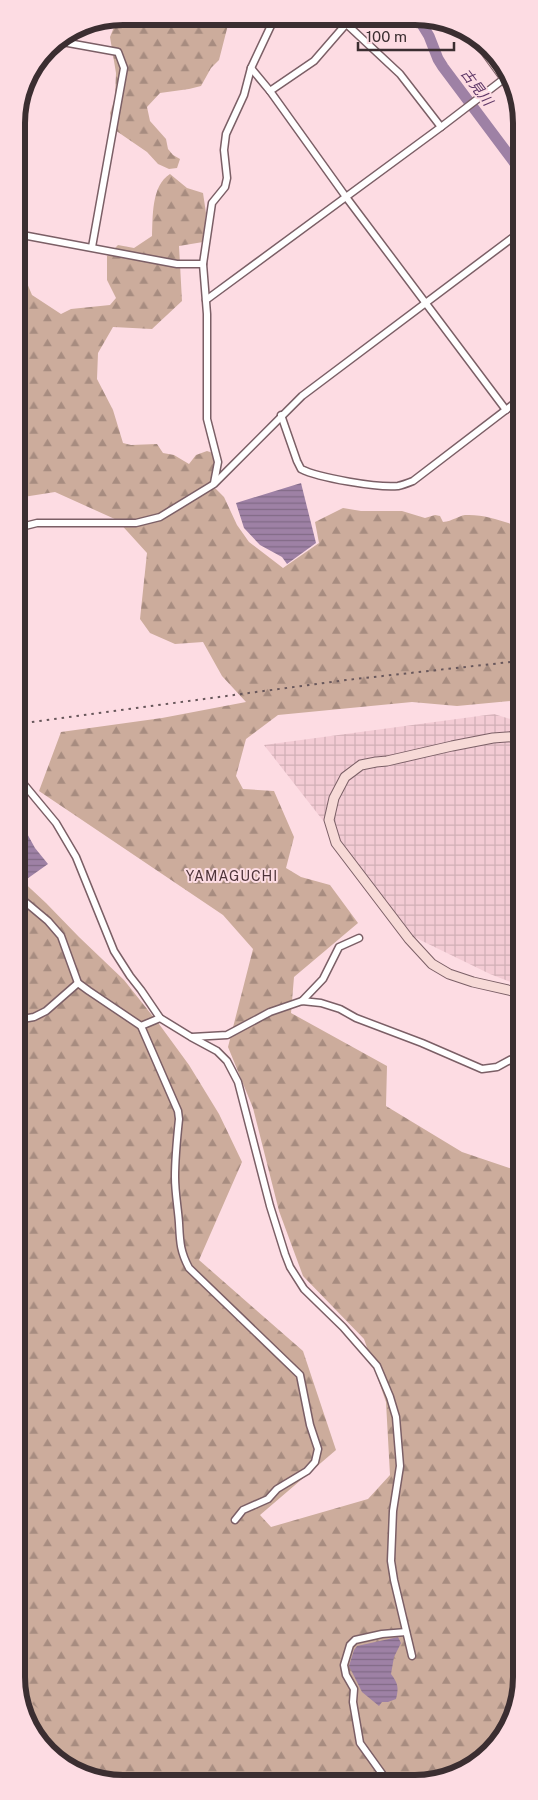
<svg xmlns="http://www.w3.org/2000/svg" width="538" height="1800" font-family="'Public Sans','Noto Sans JP',sans-serif">
	<style>
		.industrial { fill: url(#industrial-grid) }
		.grass { fill: #ccac9c }
		.forest { fill: url(#forest-firs) }
		.water { fill: url(#water-rules) }
		.lines { fill: none; stroke-linecap: round; stroke-linejoin: round }
		.river { stroke: #9e81a5; stroke-width: 11 }
		.street-casing { stroke: #7b5f66; stroke-width: 9 }
		.secondary-casing { stroke: #7b5f66; stroke-width: 11 }
		.street { stroke: #fff; stroke-width: 6 }
		.secondary { stroke: #f7dad7; stroke-width: 9 }
		.rail { stroke: #68575b; stroke-width: 2; stroke-dasharray: 2.5 5; stroke-linecap: butt }
		.labels { text-anchor: middle; stroke-width: 4; stroke-linejoin: round; paint-order: stroke }
		.water-label { font-size: 14px; font-style: italic; fill: #5d3666; stroke: #fddce3 }
		.neighbourhood-label { font-size: 14px; letter-spacing: 1px; fill: #4e343a; stroke: #fddce3 }
		.rim { fill: none; stroke: #3b2e31; stroke-width: 6 }
	</style>
	<defs>
		<pattern id="industrial-grid" width="8" height="8" patternUnits="userSpaceOnUse" patternTransform="scale(1.25)"><rect width="8" height="8" fill="#f3cbd4"/><path d="M0 4h8M4 0v8" fill="none" stroke="#d1afb6"/></pattern>
		<pattern id="forest-firs" width="22" height="20" patternUnits="userSpaceOnUse" patternTransform="scale(1.25)"><rect width="22" height="20" fill="#ccac9c"/><path d="M5 1l3.5 6h-7zM16 11l3.5 6h-7z" fill="#a78c80"/></pattern>
		<pattern id="water-rules" width="6" height="5" patternUnits="userSpaceOnUse" patternTransform="scale(1.25)"><rect width="6" height="5" fill="#9e81a5"/><path d="M0 2.5h6" fill="none" stroke="#826a87"/></pattern>
	</defs>
	<rect width="100%" height="100%" fill="#fddce3"/>
	<polygon class="industrial" points="494,714 520,722 521,986 490,974 414,937 264,745"/>
	<polygon class="grass" points="18,1653 61,1672 159,1773 199,1782 102,1782 47,1752 18,1698"/>
	<g class="forest">
		<polygon points="123,16 230,17 219,60 211,68 201,86 189,89 160,93 147,107 150,121 166,139 168,149 173,155 180,159 177,168 169,169 158,164 147,152 112,128 110,113 115,98 116,73 110,37 118,17"/>
		<path d="M 170,174 L 187,188 L 203,193 L 206,213 L 203,242 L 179,246 L 182,301 L 152,329 L 113,327 L 98,353 L 97,379 L 113,410 L 123,443 L 131,445 L 157,444 L 163,453 L 174,455 L 189,464 L 196,455 L 207,451 L 213,453 L 216,462 L 211,484 L 224,497 L 237,525 L 249,542 L 283,568 L 319,543 L 315,522 L 343,508 L 361,511 L 402,511 L 425,518 L 435,515 L 440,516 L 443,522 C 453,521 458,516 465,515 C 485,514 502,521 520,527 L 520,700 L 457,706 L 412,702 L 278,715 L 246,739 L 236,776 L 243,789 L 274,791 L 294,837 L 286,868 L 301,877 L 330,885 L 358,923 L 294,977 L 291,1013 L 387,1066 L 386,1106 L 462,1152 L 521,1172 L 522,1684 L 495,1748 L 436,1782 L 189,1782 L 182,1777 L 170,1782 L 125,1782 L 123,1778 L 101,1774 L 71,1752 L 49,1731 L 41,1711 L 18,1692 L 17,876 L 46,903 L 79,937 L 124,980 L 159,1024 L 189,1065 L 219,1114 L 242,1162 L 199,1260 L 303,1351 L 336,1450 L 260,1515 L 271,1527 L 368,1499 L 390,1475 L 386,1402 L 364,1339 L 303,1276 L 279,1211 L 253,1108 L 228,1047 L 253,949 L 223,915 L 39,791 L 61,732 L 162,718 L 246,702 L 222,676 L 203,642 L 175,644 L 150,633 L 140,619 L 147,553 L 117,520 L 55,492 L 17,498 L 17,271 L 24,276 L 32,295 L 61,314 L 71,309 L 110,305 L 116,298 L 107,280 L 107,256 L 118,245 L 134,248 L 152,236 C 153,217 151,186 170,174 Z"/>
	</g>
	<g class="water">
		<polygon points="301,483 316,543 287,564 282,557 260,545 244,528 236,503"/>
		<polygon points="17,804 23,816 24,828 35,848 48,864 17,886"/>
		<path d="M 398,1637 L 401,1643 L 394,1657 L 391,1674 C 398,1683 399,1688 396,1699 L 388,1702 L 382,1702 L 379,1706 L 362,1692 L 349,1666 L 354,1650 L 357,1646 Z"/>
	</g>
	<g class="lines">
		<polyline class="river" points="418,18 429,36 438,59 443,67 520,170"/>
		<defs>
			<g id="street">
				<polyline points="340,18 400,74 441,127"/>
				<polyline points="57,41 118,52 124,68 92,247"/>
				<polyline points="251,68 270,91 346,197 506,410"/>
				<polyline points="270,91 314,61 347,23 354,18"/>
				<polyline points="17,234 177,264 203,264"/>
				<polyline points="206,300 441,127 505,78"/>
				<path d="M 281,415 L 297,461 L 301,469 C 319,478 378,488 398,486 C 403,485 408,483 413,481 L 520,399"/>
				<polyline points="214,483 218,462 207,419 207,314 203,264 212,203 225,187 227,178 224,150 226,134 244,95 251,68 275,17"/>
				<polyline points="17,528 37,523 136,523 160,517 214,484 302,396 520,232"/>
				<polyline points="17,776 56,823 76,857 114,951 130,976 141,990 160,1018 191,1037 217,1051 227,1061 238,1082 270,1206 285,1254 290,1267 304,1289 343,1327 377,1366 390,1397 396,1417 400,1466 393,1511 391,1561 394,1580 412,1656"/>
				<path d="M 17,895 L 48,921 L 61,936 L 78,983 L 89,991 L 141,1026 L 178,1111 L 179,1119 C 177,1138 175,1158 175,1177 C 175,1193 178,1208 179,1223 C 180,1242 180,1251 189,1268 L 300,1375 L 310,1425 L 318,1449 L 315,1462 L 307,1471 L 277,1489 L 268,1499 L 243,1510 L 235,1520"/>
				<polyline points="302,1001 323,979 339,947 359,938"/>
				<polyline points="17,1020 34,1017 46,1011 78,983"/>
				<polyline points="141,1026 160,1018"/>
				<polyline points="192,1037 227,1035 270,1012 302,1001 321,1003 340,1009 356,1018 422,1043 482,1069 497,1067 521,1054"/>
				<polyline points="388,1782 360,1743 353,1702 354,1689 346,1675 344,1665 350,1645 355,1640 382,1634 406,1632"/>
			</g>
			<g id="secondary">
				<polyline points="477,40 512,88"/>
				<polyline points="520,736 493,738 452,746 387,761 376,762 361,765 345,777 334,798 329,820 336,843 409,939 432,964 449,974 473,982 521,993"/>
			</g>
		</defs>
		<use href="#street" class="street-casing"/>
		<use href="#secondary" class="secondary-casing"/>
		<use href="#street" class="street"/>
		<use href="#secondary" class="secondary"/>
		<polyline class="rail" points="17,724 346,680 520,661"/>
	</g>
	<g class="labels">
		<g class="water-label">
			<text transform="translate(477 87) rotate(53)" y="5">古見川</text>
		</g>
		<g class="neighbourhood-label">
			<text x="232" y="881">YAMAGUCHI</text>
		</g>
	</g>
	<path d="M0 0H538V1800H0ZM123 25H415A98 98 0 0 1 513 123V1677A98 98 0 0 1 415 1775H123A98 98 0 0 1 25 1677V123A98 98 0 0 1 123 25Z" fill="#fddce3" fill-rule="evenodd"/>
	<path class="rim" d="M123 25H415A98 98 0 0 1 513 123V1677A98 98 0 0 1 415 1775H123A98 98 0 0 1 25 1677V123A98 98 0 0 1 123 25Z"/>
	<path d="M358 42v8h96v-8" fill="none" stroke="#3b2e31" stroke-width="2.5"/>
	<text x="366" y="42" font-size="15" fill="#3b2e31" stroke="#fddce3" stroke-width="4" paint-order="stroke">100 m</text>
</svg>
